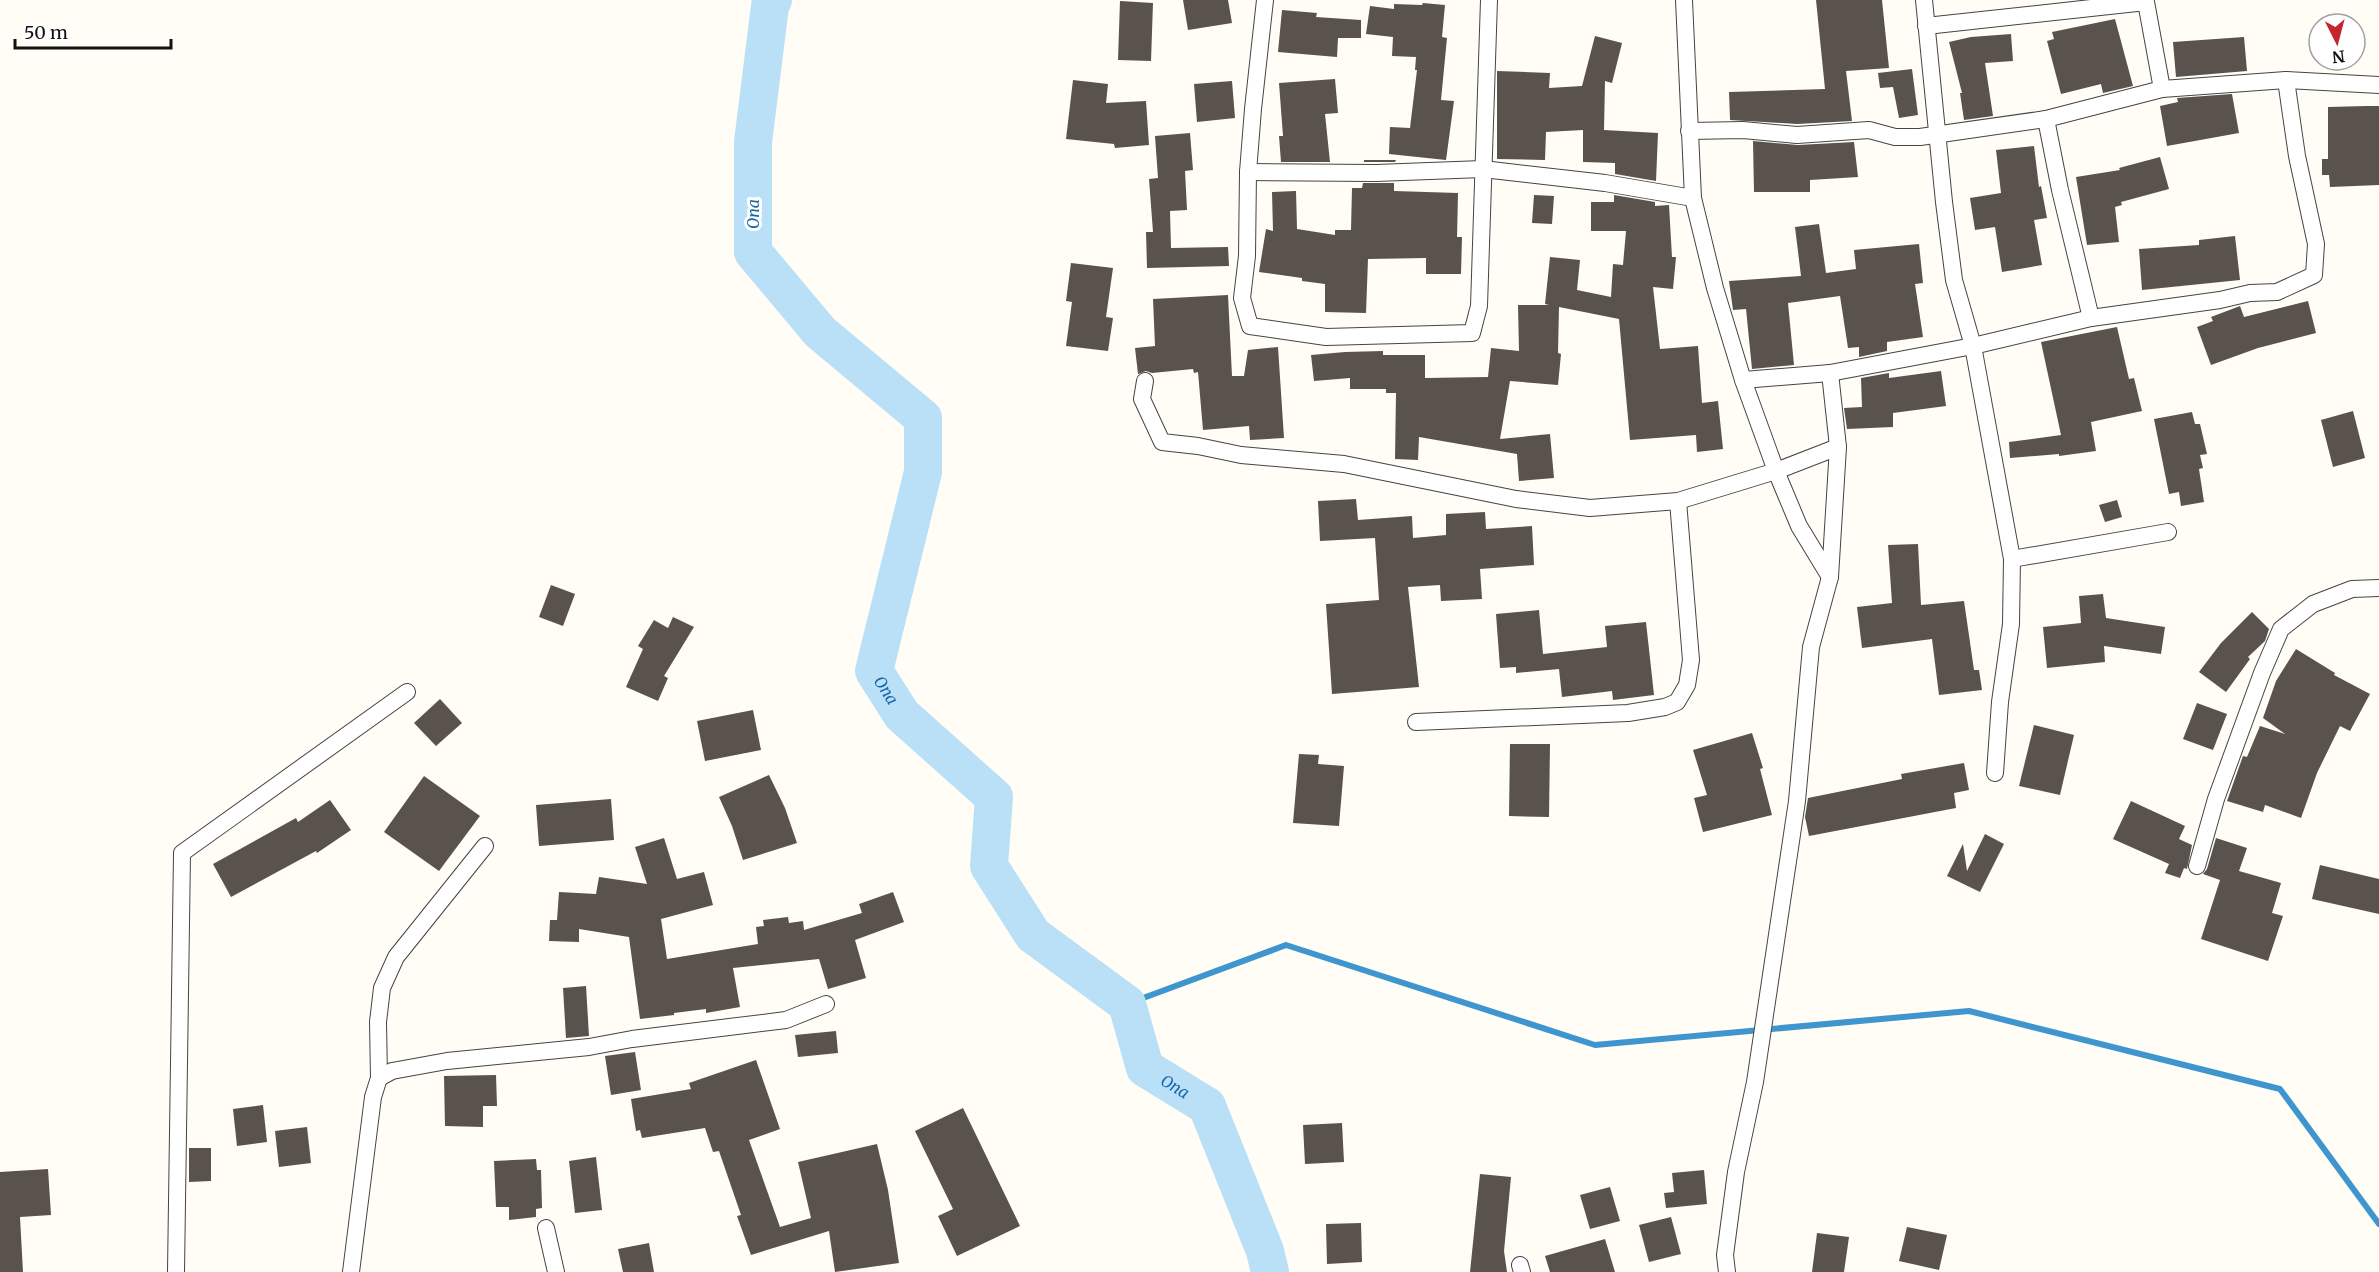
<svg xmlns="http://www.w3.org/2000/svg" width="2379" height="1272" font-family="Merriweather,serif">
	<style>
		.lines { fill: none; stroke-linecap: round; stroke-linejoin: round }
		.stream { stroke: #3f96cf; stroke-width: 6 }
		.river { stroke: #b9e0f7; stroke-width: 38 }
		.building { fill: #5a524d }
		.minor-casing { stroke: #444; stroke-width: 18 }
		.minor { stroke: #fff; stroke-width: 16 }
		.labels { text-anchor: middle; stroke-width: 6; stroke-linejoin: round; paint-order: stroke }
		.water-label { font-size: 16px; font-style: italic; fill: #1768a6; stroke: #fff }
	</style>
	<rect width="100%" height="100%" fill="#fffdf5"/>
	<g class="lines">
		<polyline class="stream" points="1127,1004 1286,945 1595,1045 1969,1011 2280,1089 2379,1224"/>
		<path class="river" id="s1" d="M 773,0 L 770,6 L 753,142 L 753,252 L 820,332 L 923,418 L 923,472 L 874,671 L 902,715 L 994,797 L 989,866 L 1033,935 L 1127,1004 L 1145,1068 L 1207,1106 L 1265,1251 L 1270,1272"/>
	</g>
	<g class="building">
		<polygon points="1183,0 1228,0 1232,23 1188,30"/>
		<polygon points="1816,0 1882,0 1889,68 1846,71 1852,121 1797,124 1730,120 1729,92 1825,89"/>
		<polygon points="1120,1 1153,3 1151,61 1118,60"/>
		<polygon points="1423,3 1445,5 1442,37 1447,38 1441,100 1454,101 1446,160 1389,154 1390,127 1410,128 1417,70 1415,70 1416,57 1392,56 1393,37 1366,34 1370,6 1394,9 1394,4 1422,5"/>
		<polygon points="1282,10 1317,13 1316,17 1361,20 1361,38 1338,38 1337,57 1278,52"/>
		<polygon points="2115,19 2133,86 2103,93 2101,84 2061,94 2047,41 2054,39 2052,32"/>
		<polygon points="2011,34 2013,61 1985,63 1993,116 1964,120 1960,93 1962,93 1949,42 1971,37"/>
		<polygon points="1595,36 1622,43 1612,83 1605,81 1604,130 1658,133 1656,181 1615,174 1615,163 1583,162 1583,130 1546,132 1545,160 1497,159 1497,71 1550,73 1549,88 1582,86"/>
		<polygon points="2244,37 2247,71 2176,77 2173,42"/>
		<polygon points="1912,69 1918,115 1899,118 1893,87 1880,88 1878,73"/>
		<polygon points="1335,79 1338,113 1325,114 1330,162 1281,162 1279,136 1283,136 1279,83"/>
		<polygon points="1073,80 1108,84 1106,103 1146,101 1149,145 1115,148 1114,144 1066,139"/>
		<polygon points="1232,81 1235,118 1197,122 1194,84"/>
		<polygon points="2232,94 2239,133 2167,146 2160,106 2178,102 2177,98"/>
		<polygon points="2366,106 2379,106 2379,185 2330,187 2329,175 2322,175 2322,159 2328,159 2328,107"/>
		<polygon points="1190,133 1193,170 1185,171 1187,210 1170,211 1171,248 1228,247 1229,266 1147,268 1146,232 1153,232 1149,179 1158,178 1155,136"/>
		<polygon points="1753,141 1798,145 1854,142 1858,177 1810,180 1810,192 1754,192"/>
		<polygon points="2034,146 2039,187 2041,186 2047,218 2034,220 2042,265 2002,272 1995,227 1975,230 1970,198 2001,193 1996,150"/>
		<polygon points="2160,157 2169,189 2121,202 2122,205 2115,207 2119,242 2087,245 2076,177 2120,170 2119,168"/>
		<polygon points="1364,160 1396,160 1395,162 1364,162"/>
		<polygon points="1363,183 1394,183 1394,191 1458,193 1457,237 1462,237 1461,274 1426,274 1426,258 1368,259 1366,313 1325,312 1325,284 1302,281 1302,278 1259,272 1266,229 1273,231 1272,192 1296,191 1297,229 1335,235 1335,230 1351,230 1352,188 1362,188"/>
		<polygon points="1534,195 1554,196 1552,224 1532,223"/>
		<polygon points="1614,195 1655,202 1655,206 1669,205 1672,257 1676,257 1673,289 1653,287 1660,349 1698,346 1702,403 1718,401 1723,449 1697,452 1696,435 1630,440 1619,319 1559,307 1558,353 1561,354 1558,385 1510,381 1500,439 1550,434 1554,478 1519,481 1517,454 1419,437 1418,460 1395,459 1396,393 1386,393 1386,389 1350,389 1350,378 1314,381 1311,355 1345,352 1383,351 1383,355 1425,355 1425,378 1488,377 1491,348 1519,351 1518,305 1549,305 1545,304 1550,257 1580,260 1577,290 1611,297 1613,264 1623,265 1626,231 1591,231 1591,202 1614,202"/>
		<polygon points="1819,224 1826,273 1856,269 1854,250 1919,244 1923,283 1915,284 1923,337 1887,342 1887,351 1859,357 1859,347 1848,348 1840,296 1788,303 1794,365 1752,369 1746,309 1733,310 1729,281 1801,276 1795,227"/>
		<polygon points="2235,236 2240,280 2142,290 2139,249 2199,245 2199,240"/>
		<polygon points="1071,263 1113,268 1106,317 1113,318 1108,351 1066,346 1072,302 1066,301"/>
		<polygon points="1228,295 1232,376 1244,376 1248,350 1278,347 1284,438 1250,440 1249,426 1203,430 1198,372 1194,373 1193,369 1152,373 1146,371 1138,374 1135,348 1155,346 1153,299"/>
		<polygon points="2308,301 2316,333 2258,348 2211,365 2197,327 2213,321 2211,317 2240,306 2244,317"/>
		<polygon points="2117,327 2129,379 2134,378 2142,411 2091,422 2096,451 2059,456 2059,454 2010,458 2009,442 2061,435 2041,342"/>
		<polygon points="1941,371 1946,406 1893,413 1893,427 1847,429 1844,408 1862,407 1861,378 1889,373 1889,378"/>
		<polygon points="2353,411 2365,458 2333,467 2321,420"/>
		<polygon points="2192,412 2195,424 2200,424 2207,454 2200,455 2203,468 2199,469 2204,502 2181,506 2179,492 2169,494 2154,419"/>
		<polygon points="1356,499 1358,520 1412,516 1413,538 1446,535 1446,514 1485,512 1486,529 1532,526 1534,565 1480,569 1482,599 1441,601 1440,585 1408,587 1419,687 1332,694 1326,604 1379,600 1375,538 1320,541 1318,501"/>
		<polygon points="2117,500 2122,517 2105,522 2099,505"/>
		<polygon points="1918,544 1921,605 1964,601 1974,670 1979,670 1982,690 1939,695 1932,639 1862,648 1857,607 1892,603 1888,545"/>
		<polygon points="551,585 575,594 563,626 539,617"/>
		<polygon points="2103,594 2106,618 2165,627 2161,654 2104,646 2105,662 2047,668 2043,627 2081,623 2079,596"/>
		<polygon points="1539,610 1543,654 1607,647 1605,626 1646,622 1654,695 1613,700 1612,691 1562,697 1559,669 1516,673 1516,667 1500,668 1496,614"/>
		<polygon points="2252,612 2269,629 2265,641 2248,657 2250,659 2226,692 2199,672 2221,643"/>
		<polygon points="673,617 694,627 664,676 668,678 658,701 626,687 643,649 638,646 654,620 668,628"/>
		<polygon points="2296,649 2335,673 2334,675 2370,694 2350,731 2340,726 2317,773 2301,818 2265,805 2263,812 2227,801 2243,756 2247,757 2260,726 2285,734 2263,718 2276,681"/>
		<polygon points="440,699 462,723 436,746 414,723"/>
		<polygon points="2197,703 2227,714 2213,750 2183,739"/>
		<polygon points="753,710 761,750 705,761 697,721"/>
		<polygon points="2034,725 2074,735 2060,795 2019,786"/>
		<polygon points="1752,733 1763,768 1760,769 1772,815 1703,832 1694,798 1707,795 1693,750"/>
		<polygon points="1510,744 1550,744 1549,817 1509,816"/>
		<polygon points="1299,754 1319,755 1318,764 1344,766 1339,826 1293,823"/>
		<polygon points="1964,763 1969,790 1954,793 1956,808 1809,836 1805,817 1808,798 1902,779 1901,774"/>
		<polygon points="769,775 785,808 797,843 743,860 732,826 719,797"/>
		<polygon points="424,776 480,816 439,871 384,832"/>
		<polygon points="611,799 614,840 539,846 536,805"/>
		<polygon points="330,800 351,830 317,853 316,851 231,897 213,864 296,818 298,822"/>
		<polygon points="2131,801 2185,826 2179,839 2192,845 2187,869 2184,868 2180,878 2165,873 2169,864 2113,839"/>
		<polygon points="1985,834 2004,844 1980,892 1947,876 1963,844 1967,871"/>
		<polygon points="664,838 677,879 704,872 713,905 661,919 667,959 758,944 756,927 764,926 763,920 788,917 789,923 803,921 804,930 862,913 859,904 893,892 904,922 855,940 866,978 828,989 819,959 733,968 740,1007 706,1013 706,1009 674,1013 674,1015 640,1019 629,937 579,929 579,942 549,941 550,920 557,920 559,892 596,894 599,877 647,884 635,847"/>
		<polygon points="2216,838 2247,848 2239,871 2281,883 2272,913 2283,916 2268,961 2201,939 2220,880 2203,874 2207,869"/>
		<polygon points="2320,865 2379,879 2379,914 2312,899"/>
		<polygon points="586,986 589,1036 566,1038 563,988"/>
		<polygon points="836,1031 838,1053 798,1057 795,1035"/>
		<polygon points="635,1052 641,1090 611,1095 605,1056"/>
		<polygon points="756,1060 780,1129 749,1140 780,1227 811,1218 798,1162 877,1144 888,1190 899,1263 835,1272 829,1231 751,1255 737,1216 741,1215 719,1151 713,1152 705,1128 642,1138 640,1130 636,1131 631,1099 691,1089 689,1083"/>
		<polygon points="496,1075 497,1106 483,1106 483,1127 445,1126 444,1076"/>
		<polygon points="263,1105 267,1142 237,1146 233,1109"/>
		<polygon points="963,1108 1020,1226 957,1256 938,1216 953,1209 915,1131"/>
		<polygon points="1342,1123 1344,1162 1305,1164 1303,1125"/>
		<polygon points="307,1127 311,1163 279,1167 275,1131"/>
		<polygon points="189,1148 211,1148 211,1181 189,1182"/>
		<polygon points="596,1157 602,1210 575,1213 569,1161"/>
		<polygon points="536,1159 537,1170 541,1170 542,1208 536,1209 536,1217 509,1220 509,1207 496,1207 494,1161"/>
		<polygon points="48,1169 51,1215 20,1217 23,1272 0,1272 0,1172"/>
		<polygon points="1704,1170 1707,1204 1666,1208 1664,1193 1674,1192 1672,1173"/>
		<polygon points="1480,1174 1511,1177 1504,1251 1507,1272 1470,1272"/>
		<polygon points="1610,1187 1620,1221 1590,1229 1580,1195"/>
		<polygon points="1671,1217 1681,1254 1649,1262 1639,1225"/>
		<polygon points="1361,1223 1362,1262 1327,1264 1326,1224"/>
		<polygon points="1907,1227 1947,1235 1939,1270 1899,1261"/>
		<polygon points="1817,1233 1849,1237 1844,1272 1812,1272"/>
		<polygon points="1605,1239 1615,1272 1550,1272 1545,1256"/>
		<polygon points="649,1243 654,1272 623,1272 618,1249"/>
	</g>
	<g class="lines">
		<defs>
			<g id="minor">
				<polyline points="1265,0 1253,109 1248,172 1247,256 1242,298 1250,326 1326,337 1472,333 1479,306 1489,0"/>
				<polyline points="1684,0 1693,198 1715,288 1743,380 1776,471 1799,526 1830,577"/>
				<polyline points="1924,0 1944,202 1954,280 1973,346 2012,559 2168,532"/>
				<polyline points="1926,26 2146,2 2162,89 2286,80 2379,85"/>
				<polyline points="1689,131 1743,130 1797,135 1869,130 1895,137 1920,137 2046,119"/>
				<polyline points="1248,172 1376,173 1483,169 1605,183 1693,198"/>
				<polyline points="2091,318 2060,190 2046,119 2162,89"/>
				<polyline points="1743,380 1830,373 1973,346 2091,318 2220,300 2250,293 2277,292 2314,275 2316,244 2297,156 2286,80"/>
				<polyline points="1145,381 1142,399 1162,442 1198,446 1241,455 1344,464 1516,499 1590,508 1678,501 1776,471 1838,447"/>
				<polyline points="1416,722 1628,713 1665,707 1677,702 1687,685 1691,660 1678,501"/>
				<polyline points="1995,773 2000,702 2011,624 2012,559"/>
				<polyline points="2197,866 2216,799 2262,673 2281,629 2313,604 2352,589 2379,588"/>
				<polyline points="379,1078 392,1071 447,1061 589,1047 632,1039 786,1020 826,1004"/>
				<polyline points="546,1228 556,1272"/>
				<polyline points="1520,1265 1522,1272"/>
				<polyline points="176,1272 182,853 407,692"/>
				<polyline points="351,1272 373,1097 379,1078 378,1022 382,988 396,957 485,846"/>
				<polyline points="1727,1272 1725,1255 1736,1172 1755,1082 1797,801 1811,647 1830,577 1838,447 1830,373"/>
			</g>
		</defs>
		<use href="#minor" class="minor-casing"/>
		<use href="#minor" class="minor"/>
	</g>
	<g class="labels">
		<g class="water-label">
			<text transform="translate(753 214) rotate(-90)" y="6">Ona</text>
			<text dy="6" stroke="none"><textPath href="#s1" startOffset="774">Ona</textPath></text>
			<text dy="6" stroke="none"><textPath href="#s1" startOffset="1296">Ona</textPath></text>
		</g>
	</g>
	<g transform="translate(2337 42) rotate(174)"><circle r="28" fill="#ffffff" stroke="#a0a0a0" stroke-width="1.5"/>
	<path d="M0-4.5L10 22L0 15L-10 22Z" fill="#c4262e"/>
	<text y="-9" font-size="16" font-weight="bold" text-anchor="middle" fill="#111111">N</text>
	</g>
	<path d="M15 39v9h156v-9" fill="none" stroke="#111111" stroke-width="3"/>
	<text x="24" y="39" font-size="18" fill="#111111" stroke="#ffffff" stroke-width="4.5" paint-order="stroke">50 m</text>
</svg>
